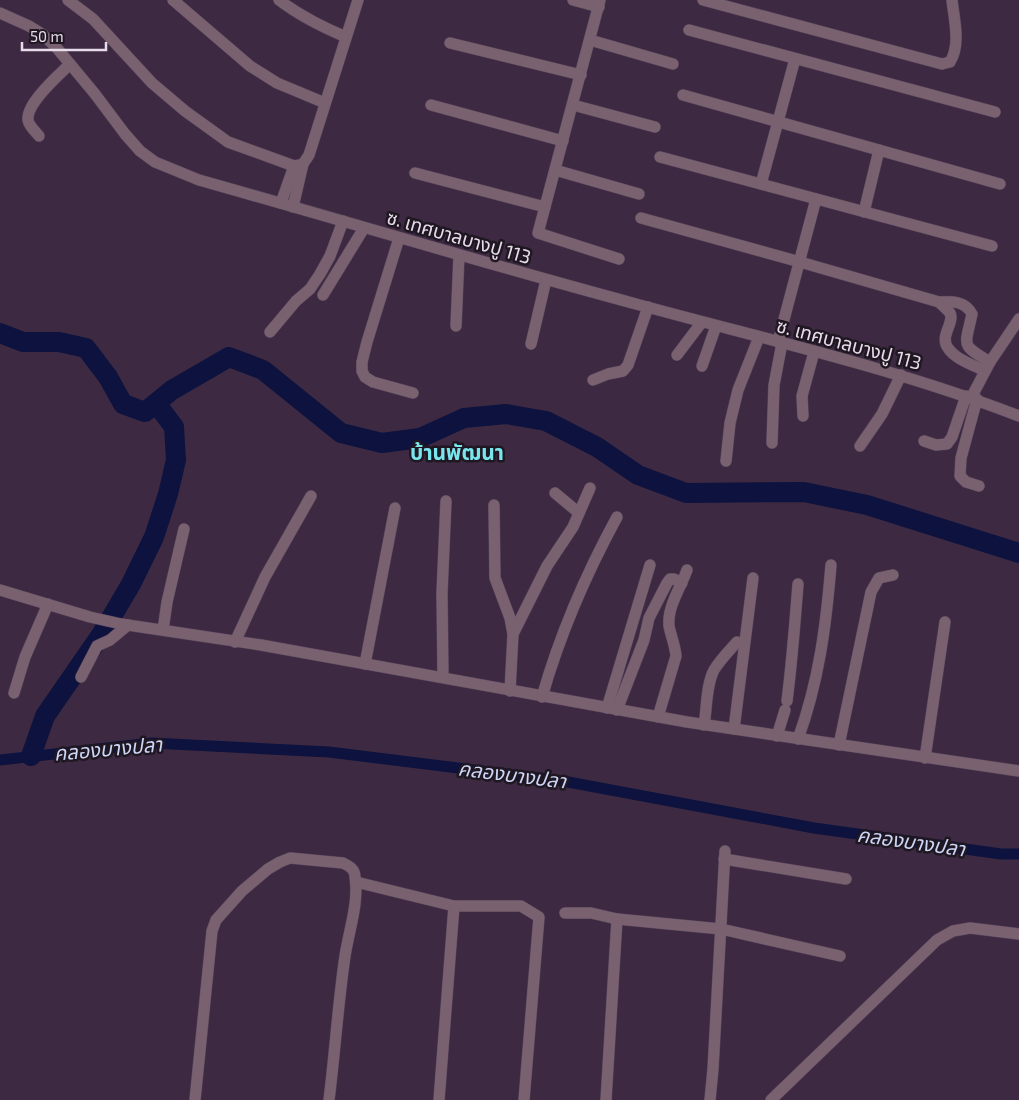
<svg xmlns="http://www.w3.org/2000/svg" width="1019" height="1100" font-family="'Exo 2','Noto Sans Thai',sans-serif">
	<style>
		.lines { fill: none; stroke-linecap: round; stroke-linejoin: round }
		.canal { stroke: #0d123e; stroke-width: 11 }
		.river { stroke: #0d123e; stroke-width: 20 }
		.minor-casing { stroke: #58465d; stroke-width: 12 }
		.minor { stroke: #79616f; stroke-width: 11 }
		.labels { text-anchor: middle; stroke-width: 5; stroke-linejoin: round; paint-order: stroke }
		.street-label { font-size: 19px; fill: #e8dceb; stroke: #1f1721 }
		.water-label { font-size: 20px; font-style: italic; fill: #ccd6f6; stroke: #1f1721 }
		.quarter-label { font-size: 21px; font-weight: bold; fill: #79e5ec; stroke: #1f1721 }
	</style>
	<rect width="100%" height="100%" fill="#3d2a42"/>
	<g class="lines">
		<polyline class="canal" points="0,760 152,743 329,752 563,781 814,828 1001,854 1019,854"/>
		<g class="river">
			<polyline points="0,333 23,342 59,342 86,348 108,377 123,404 145,412 172,390 229,357 263,370 341,433 382,443 420,438 464,418 506,414 546,421 597,447 638,475 686,493 804,492 867,505 1019,553"/>
			<polyline points="31,756 45,716 101,635 131,584 154,537 168,494 176,460 174,427 156,403"/>
		</g>
		<defs>
			<g id="minor">
				<polyline points="68,0 93,19 152,83 185,111 228,142 294,166 303,164 309,155 358,0"/>
				<polyline points="173,0 250,66 277,83 325,103"/>
				<path d="M 279,0 C 300,16 322,27 346,37"/>
				<polyline points="573,0 599,7"/>
				<polyline points="600,0 538,233 619,259"/>
				<path d="M 703,0 L 942,64 L 950,62 C 961,45 954,19 952,0"/>
				<path d="M 0,13 L 29,26 L 42,34 L 56,47 L 95,94 L 125,134 L 140,151 L 155,162 L 199,180 C 345,221 490,265 636,304 C 764,339 895,368 1019,416"/>
				<polyline points="689,30 995,112"/>
				<polyline points="590,40 673,64"/>
				<polyline points="450,43 581,75"/>
				<polyline points="683,95 1000,184"/>
				<polyline points="431,105 563,141"/>
				<polyline points="573,105 655,127"/>
				<path d="M 39,136 C 35,131 29,126 28,120 C 26,103 59,75 70,64"/>
				<polyline points="660,157 992,246"/>
				<polyline points="555,170 639,194"/>
				<polyline points="415,173 545,207"/>
				<polyline points="761,184 795,59"/>
				<polyline points="281,203 294,166"/>
				<polyline points="293,207 303,164"/>
				<polyline points="864,212 879,150"/>
				<path d="M 641,218 L 800,262 L 939,302 C 952,301 965,301 972,314 C 965,347 960,344 990,362"/>
				<polyline points="399,238 367,342 362,362 362,371 365,377 373,382 413,393"/>
				<polyline points="323,295 364,228"/>
				<path d="M 939,302 C 942,305 947,309 950,313 C 955,323 939,336 948,348 C 955,359 973,365 985,371"/>
				<polyline points="456,326 459,255"/>
				<polyline points="270,332 296,301 310,289 320,274 330,256 343,221"/>
				<polyline points="778,342 816,199"/>
				<polyline points="531,344 546,280"/>
				<polyline points="677,355 702,322"/>
				<polyline points="702,366 716,326"/>
				<polyline points="593,380 608,374 623,371 628,365 648,307"/>
				<polyline points="971,398 990,362 1019,319"/>
				<polyline points="977,399 961,458 960,476 966,482 979,486"/>
				<polyline points="803,416 802,396 814,352"/>
				<polyline points="924,441 936,445 947,444 952,437 966,396"/>
				<polyline points="772,443 774,385 782,343"/>
				<polyline points="860,446 882,414 901,375"/>
				<polyline points="726,461 730,423 738,390 759,337"/>
				<polyline points="555,493 579,513"/>
				<polyline points="494,505 495,578 510,618 513,634 510,691"/>
				<polyline points="0,590 90,617 121,624 261,645 687,722 1019,771"/>
				<polyline points="163,630 167,602 184,529"/>
				<polyline points="513,634 547,566 573,527 590,488"/>
				<polyline points="235,642 265,577 311,496"/>
				<polyline points="365,664 395,508"/>
				<polyline points="81,677 97,646 110,640 128,625"/>
				<polyline points="443,677 442,593 446,501"/>
				<polyline points="14,693 25,657 48,604"/>
				<path d="M 542,697 C 560,634 586,574 617,517"/>
				<path d="M 787,701 C 792,662 795,623 798,584"/>
				<polyline points="607,708 650,565"/>
				<polyline points="617,710 644,640 649,618 667,583 670,579 674,579 682,583"/>
				<path d="M 658,717 L 676,656 C 675,645 671,636 669,626 C 667,607 681,587 687,570"/>
				<path d="M 704,725 C 707,708 706,685 714,670 C 720,660 729,651 737,642"/>
				<polyline points="734,729 753,578"/>
				<polyline points="777,736 785,710"/>
				<path d="M 798,739 C 819,681 826,626 831,565"/>
				<polyline points="839,745 871,592 879,578 893,575"/>
				<polyline points="925,758 945,622"/>
				<polyline points="724,859 846,879"/>
				<polyline points="356,882 454,906 521,906 539,917 524,1100"/>
				<polyline points="565,913 591,913 617,919 721,929 840,956"/>
				<path d="M 195,1100 L 212,931 L 216,920 L 242,891 L 268,869 L 280,862 L 290,858 L 343,863 C 349,866 355,869 355,877 C 359,903 349,930 345,956 C 338,1004 335,1052 329,1100"/>
				<polyline points="439,1100 454,906"/>
				<polyline points="606,1100 617,919"/>
				<polyline points="710,1100 713,1069 725,851"/>
				<polyline points="771,1100 937,940 953,931 970,928 1019,934"/>
			</g>
		</defs>
		<use href="#minor" class="minor-casing"/>
		<use href="#minor" class="minor"/>
	</g>
	<g class="labels">
		<g class="street-label">
			<text transform="translate(459 237) rotate(16)" y="7">ซ. เทศบาลบางปู 113</text>
			<text transform="translate(849 344) rotate(15)" y="7">ซ. เทศบาลบางปู 113</text>
		</g>
		<g class="water-label">
			<text transform="translate(108 749) rotate(-5)" y="7">คลองบางปลา</text>
			<text transform="translate(512 775) rotate(7)" y="7">คลองบางปลา</text>
			<text transform="translate(911 842) rotate(8)" y="7">คลองบางปลา</text>
		</g>
		<g class="quarter-label">
			<text x="457" y="460">บ้านพัฒนา</text>
		</g>
	</g>
	<path d="M22 42v8h84v-8" fill="none" stroke="#e8dceb" stroke-width="2.5"/>
	<text x="30" y="42" font-size="15" fill="#e8dceb" stroke="#1f1721" stroke-width="4" paint-order="stroke">50 m</text>
</svg>
